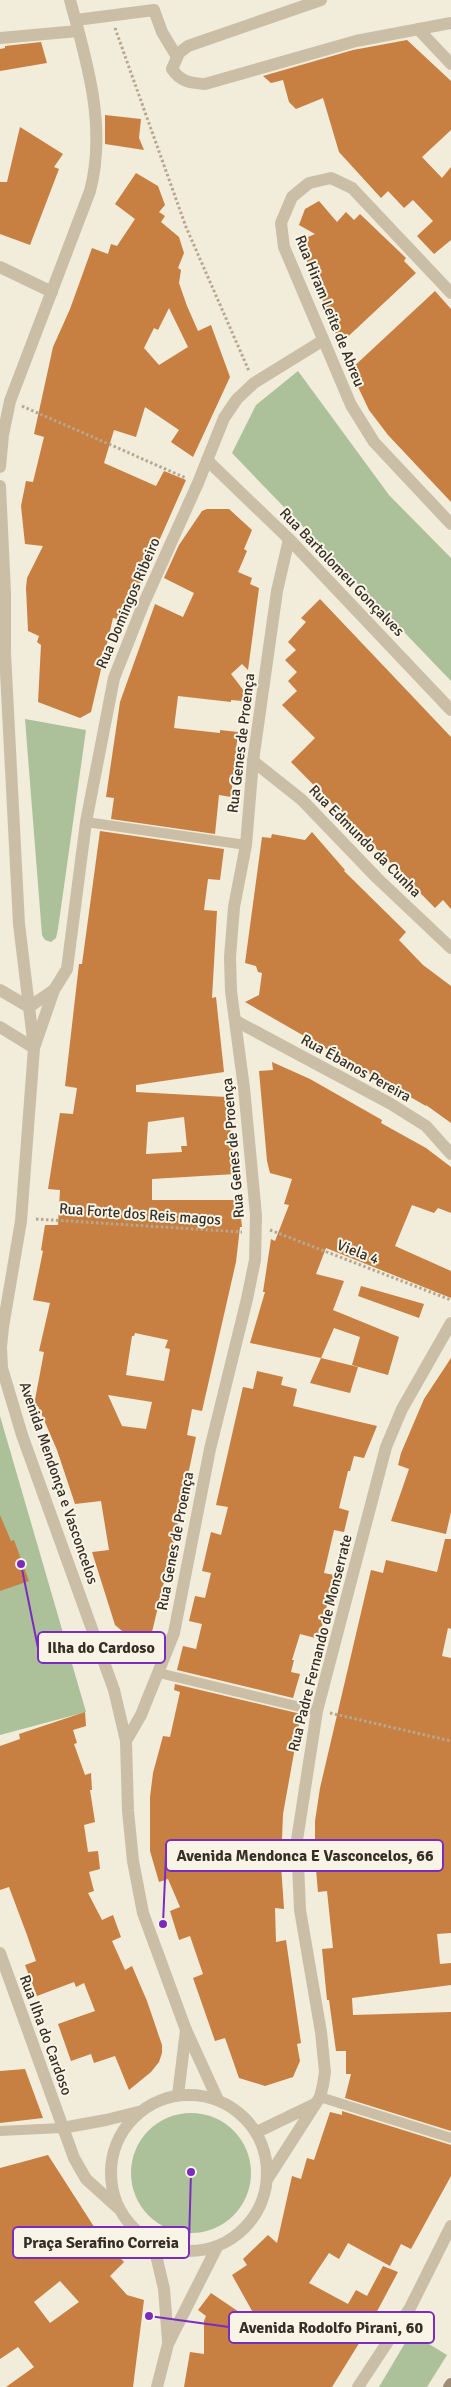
<svg xmlns="http://www.w3.org/2000/svg" width="451" height="2387" font-family="Signika,sans-serif">
	<style>
		.green { fill: #acc19a }
		.building { fill: #c77f42; fill-rule: evenodd }
		.lines { fill: none; stroke-linecap: round; stroke-linejoin: round }
		.path { stroke: #b6a890; stroke-width: 3; stroke-dasharray: 2.5 2.5; stroke-linecap: butt }
		.lane { stroke: #cabea6; stroke-width: 10 }
		.street { stroke: #cabea6; stroke-width: 12 }
		.secondary { stroke: #9e8d77; stroke-width: 12 }
		.labels { text-anchor: middle; stroke-width: 4; stroke-linejoin: round; paint-order: stroke }
		.street-label { font-size: 15px; fill: #362f27; stroke: #f9f5e6 }
		.leader { fill: none; stroke: #7b2cbf; stroke-width: 2 }
		.callout-dot { fill: #7b2cbf; stroke: #f9f5e6; stroke-width: 2 }
		.callout { fill: #f9f5e6; stroke: #7b2cbf; stroke-width: 2 }
		.callout-label { font-size: 16px; text-anchor: middle; font-weight: bold; fill: #362f27 }
	</style>
	<rect width="100%" height="100%" fill="#f2ecda"/>
	<g class="green">
		<polygon points="298,371 389,495 451,558 451,681 232,453 256,405"/>
		<polygon points="25,719 86,730 58,929 56,938 51,942 45,940 42,935"/>
		<polygon points="0,1416 86,1712 0,1735"/>
		<circle cx="191" cy="2173" r="60"/>
		<polygon points="411,2333 447,2355 427,2387 379,2387"/>
	</g>
	<g class="building">
		<polygon points="407,40 451,81 451,130 422,157 442,178 451,167 451,240 434,254 417,236 433,221 413,200 404,208 388,191 381,198 339,152 323,98 296,109 289,102 283,80 271,83 263,76 353,50"/>
		<polygon points="41,42 47,63 0,71 0,49 5,48 5,46"/>
		<polygon points="105,115 141,119 139,138 144,150 105,144"/>
		<polygon points="20,127 63,154 54,167 59,169 30,245 0,234 0,182 7,182"/>
		<path d="M 136,173 L 158,186 L 165,205 L 159,212 L 165,216 L 161,222 L 179,237 L 184,253 L 178,268 L 181,270 L 179,283 L 187,306 L 198,331 L 211,325 L 230,377 L 193,457 L 171,442 L 179,430 L 145,407 L 136,437 L 114,430 L 104,463 L 156,486 L 164,471 L 186,480 L 124,620 L 113,618 L 106,648 L 99,664 L 102,665 L 91,712 L 80,718 L 38,702 L 41,645 L 37,642 L 39,636 L 28,631 L 26,588 L 27,578 L 43,546 L 25,544 L 21,506 L 26,481 L 33,482 L 44,437 L 34,434 L 53,347 L 70,309 L 92,248 L 108,254 L 111,244 L 117,246 L 135,219 L 115,204 ZM 169,308 L 188,347 L 159,365 L 144,348 L 154,328 L 158,330 Z"/>
		<polygon points="319,201 337,222 346,212 354,220 360,214 406,258 404,261 416,273 340,344 299,241 315,234 299,225 305,209"/>
		<polygon points="435,291 451,309 451,502 388,435 369,410 350,370"/>
		<polygon points="207,509 229,509 252,530 244,549 247,551 238,572 252,578 250,584 259,588 248,670 242,664 231,674 244,691 242,701 231,700 231,702 178,696 174,728 220,733 220,730 238,732 231,797 219,795 215,834 111,819 114,798 106,797 120,702 155,604 183,617 194,593 164,578 179,545 202,511"/>
		<polygon points="320,599 451,737 451,909 443,900 435,908 291,762 315,738 282,705 297,691 288,681 297,672 285,660 296,650 288,642 306,622 301,618"/>
		<path d="M 100,831 L 224,849 L 220,880 L 208,879 L 204,910 L 217,911 L 212,998 L 216,997 L 224,1072 L 136,1085 L 136,1092 L 227,1097 L 235,1174 L 152,1179 L 152,1200 L 239,1200 L 242,1227 L 240,1227 L 236,1262 L 202,1411 L 192,1409 L 187,1435 L 196,1437 L 174,1541 L 151,1636 L 141,1643 L 135,1643 L 129,1633 L 127,1635 L 115,1625 L 92,1552 L 109,1550 L 101,1501 L 75,1504 L 57,1450 L 38,1406 L 34,1405 L 44,1352 L 39,1351 L 50,1303 L 33,1300 L 43,1251 L 41,1250 L 45,1225 L 58,1225 L 60,1190 L 48,1189 L 60,1113 L 73,1114 L 77,1088 L 65,1086 L 79,964 L 82,964 ZM 184,1117 L 187,1146 L 181,1146 L 182,1152 L 146,1154 L 148,1122 ZM 135,1333 L 168,1340 L 165,1348 L 170,1349 L 164,1381 L 126,1375 L 132,1336 L 134,1336 ZM 108,1395 L 152,1402 L 146,1429 L 122,1426 Z"/>
		<polygon points="312,832 345,870 344,871 406,932 399,940 423,965 451,986 451,1123 426,1105 426,1106 245,1002 259,995 262,973 258,972 256,966 245,963 262,837 271,838 272,834 305,840"/>
		<polygon points="272,1062 310,1079 382,1120 381,1123 426,1148 451,1167 451,1213 438,1208 434,1213 412,1205 395,1246 451,1271 451,1298 326,1248 316,1274 344,1281 333,1310 399,1337 388,1375 352,1365 360,1337 334,1328 321,1358 250,1343 265,1292 263,1292 271,1239 275,1241 289,1205 284,1204 292,1179 270,1173 267,1161 259,1071 273,1070"/>
		<polygon points="361,1286 424,1304 419,1318 358,1296"/>
		<polygon points="321,1358 358,1367 350,1393 310,1383"/>
		<polygon points="451,1358 451,1512 446,1534 391,1521 409,1469 398,1465 401,1453 424,1399"/>
		<polygon points="257,1371 283,1377 281,1385 297,1389 293,1406 377,1426 364,1458 354,1456 350,1471 348,1471 339,1508 349,1511 344,1532 334,1530 324,1573 334,1575 319,1639 300,1634 292,1660 294,1660 291,1672 300,1674 293,1698 177,1670 183,1646 196,1649 202,1624 189,1621 195,1596 205,1598 211,1573 202,1571 211,1532 221,1535 228,1507 216,1505 239,1404 243,1387 253,1389"/>
		<polygon points="0,1515 11,1541 14,1540 29,1581 0,1591"/>
		<polygon points="445,1539 451,1539 451,1629 448,1628 442,1656 451,1658 451,1933 437,1934 440,1964 451,1963 451,1985 352,1998 353,2015 451,2012 451,2131 345,2098 351,2074 346,2074 346,2051 336,2051 329,2000 327,2000 322,1949 333,1948 327,1891 318,1892 315,1858 315,1821 320,1788 371,1570 383,1573 386,1560 437,1572"/>
		<polygon points="175,1684 301,1714 283,1814 281,1865 284,1909 275,1908 276,1942 286,1940 301,2043 297,2044 300,2061 293,2077 265,2086 239,2078 225,2038 215,2041 193,1978 203,1974 190,1936 179,1940 170,1911 180,1907 168,1879 159,1882 150,1851 150,1797 153,1773 163,1736 170,1737 180,1692 174,1690"/>
		<polygon points="85,1712 86,1726 73,1730 77,1743 74,1744 85,1775 91,1773 92,1790 90,1790 95,1822 84,1825 88,1852 98,1851 100,1869 89,1872 94,1891 88,1893 102,1920 113,1915 121,1937 112,1941 125,1970 132,1966 147,2001 162,2045 162,2053 159,2062 151,2072 129,2090 115,2056 94,2063 91,2054 71,2061 58,2024 95,2011 84,1983 76,1987 74,1982 37,1996 25,1965 36,1961 27,1935 9,1887 0,1890 0,1746 20,1739 19,1734"/>
		<polygon points="25,2069 43,2118 0,2123 0,2071"/>
		<polygon points="342,2111 451,2145 451,2176 411,2249 401,2244 390,2266 348,2243 339,2259 329,2253 309,2283 348,2304 356,2290 367,2296 383,2266 398,2272 366,2332 332,2387 184,2387 190,2352 204,2354 204,2321 206,2316 198,2310 211,2293 261,2327 232,2275 247,2265 243,2259 268,2235 277,2243 292,2176 301,2179 307,2158 314,2160 330,2112 342,2115"/>
		<path d="M 48,2155 L 98,2233 L 124,2262 L 110,2276 L 127,2295 L 144,2300 L 133,2387 L 6,2387 L 34,2367 L 18,2347 L 0,2359 L 0,2168 ZM 60,2281 L 79,2302 L 50,2323 L 34,2302 Z"/>
	</g>
	<g class="lines">
		<g class="path">
			<polyline points="115,28 186,227 249,371"/>
			<polyline points="22,406 186,478"/>
			<polyline points="36,1219 242,1232"/>
			<polyline points="270,1230 451,1300"/>
			<polyline points="330,1713 451,1741"/>
		</g>
		<g class="lane">
			<polyline points="86,822 246,845"/>
			<polyline points="159,1673 317,1711"/>
			<polyline points="320,2097 451,2138"/>
			<polyline points="0,2131 62,2128"/>
		</g>
		<g class="street">
			<path d="M 321,0 L 188,46 L 179,53 L 172,69 C 181,82 190,83 205,84 L 356,41 L 451,23"/>
			<polyline points="76,20 154,10 162,32 177,57"/>
			<polyline points="418,29 451,64"/>
			<polyline points="0,38 78,31"/>
			<polyline points="0,267 52,292"/>
			<polyline points="451,293 352,188 331,178 309,183 292,197 281,223 284,247 351,405 374,442 451,524"/>
			<polyline points="207,460 289,539 451,710"/>
			<path d="M 0,467 L 3,435 L 10,401 L 90,191 C 107,128 87,61 70,0"/>
			<polyline points="0,486 5,593 5,653 19,924 34,1048 21,1221 3,1327 1,1347 2,1368 22,1435 114,1690 126,1741 128,1811 133,1861 143,1913 186,2030 218,2100"/>
			<polyline points="253,761 302,800 377,878 451,948"/>
			<polyline points="0,990 29,1007 54,990"/>
			<polyline points="236,1021 391,1104 426,1126 451,1154"/>
			<polyline points="0,1027 34,1048 54,990 67,969 86,822 114,678 143,605 198,483 224,418 237,399 254,383 322,341"/>
			<polyline points="126,1741 141,1715 174,1633 210,1449 247,1299 255,1260 256,1215 244,1088 231,991 230,957 234,907 246,845 253,761 277,591 289,539"/>
			<polyline points="0,1953 74,2158 86,2179 117,2207"/>
			<circle cx="189" cy="2173" r="78"/>
			<polyline points="178,2095 186,2030"/>
			<polyline points="62,2128 106,2120 138,2112"/>
			<polyline points="257,2132 315,2104"/>
			<polyline points="268,2178 320,2097 323,2085 325,2072 321,2032 300,1910 297,1840 317,1711 386,1447 402,1409 451,1323"/>
			<polyline points="153,2242 164,2289 168,2341"/>
			<polyline points="157,2387 168,2344 217,2247"/>
			<polyline points="358,2387 410,2308 451,2226"/>
		</g>
		<polyline class="secondary" points="449,2387 451,2384"/>
	</g>
	<g class="labels">
		<g class="street-label">
			<text transform="translate(330 311) rotate(68)" y="5">Rua Hiram Leite de Abreu</text>
			<text transform="translate(342 572) rotate(46)" y="5">Rua Bartolomeu Gonçalves</text>
			<text transform="translate(128 603) rotate(-67)" y="5">Rua Domingos Ribeiro</text>
			<text transform="translate(241 743) rotate(-83)" y="5">Rua Genes de Proença</text>
			<text transform="translate(365 841) rotate(45)" y="5">Rua Edmundo da Cunha</text>
			<text transform="translate(356 1068) rotate(29)" y="5">Rua Ébanos Pereira</text>
			<text transform="translate(233 1148) rotate(-95)" y="5">Rua Genes de Proença</text>
			<text transform="translate(140 1214) rotate(4)" y="5">Rua Forte dos Reis magos</text>
			<text transform="translate(358 1252) rotate(21)" y="5">Viela 4</text>
			<text transform="translate(59 1483) rotate(71)" y="5">Avenida Mendonça e Vasconcelos</text>
			<text transform="translate(175 1541) rotate(-79)" y="5">Rua Genes de Proença</text>
			<text transform="translate(320 1643) rotate(-76)" y="5">Rua Padre Fernando de Monserrate</text>
			<text transform="translate(46 2035) rotate(70)" y="5">Rua Ilha do Cardoso</text>
		</g>
	</g>
	<path class="leader" d="M21 1564L38 1648M163 1924L166 1855M191 2172L189 2242M149 2316L229 2327"/>
	<g class="callout-dot">
		<circle cx="21" cy="1564" r="5"/>
		<circle cx="163" cy="1924" r="5"/>
		<circle cx="191" cy="2172" r="5"/>
		<circle cx="149" cy="2316" r="5"/>
	</g>
	<g class="callout">
		<rect x="38" y="1632" width="127" height="31" rx="5"/>
		<rect x="166" y="1840" width="277" height="31" rx="5"/>
		<rect x="13" y="2227" width="176" height="31" rx="5"/>
		<rect x="229" y="2312" width="205" height="31" rx="5"/>
	</g>
	<g class="callout-label">
		<text x="101" y="1653">Ilha do Cardoso</text>
		<text x="305" y="1861">Avenida Mendonca E Vasconcelos, 66</text>
		<text x="101" y="2248">Praça Serafino Correia</text>
		<text x="331" y="2333">Avenida Rodolfo Pirani, 60</text>
	</g>
</svg>
